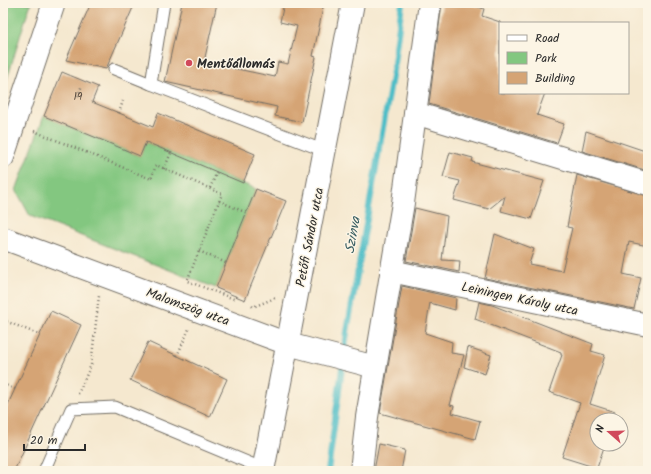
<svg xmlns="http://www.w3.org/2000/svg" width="651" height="474" font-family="Kalam,sans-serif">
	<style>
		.green { fill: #83c780; stroke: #577956 }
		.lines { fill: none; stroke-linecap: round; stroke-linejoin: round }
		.stream { stroke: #50bec7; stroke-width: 6 }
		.building { fill: #d5a475 }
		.service-casing { stroke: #726d64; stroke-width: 13 }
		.minor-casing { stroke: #726d64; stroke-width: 24 }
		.tertiary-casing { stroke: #726d64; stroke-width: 24 }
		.path { stroke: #726d64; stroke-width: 2.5; stroke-dasharray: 1 3; stroke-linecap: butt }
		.service { stroke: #fff; stroke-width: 11 }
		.minor { stroke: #fff; stroke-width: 22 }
		.tertiary { stroke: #fff; stroke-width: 22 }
		.poi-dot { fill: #d1495b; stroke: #fcf5e5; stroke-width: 1.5 }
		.labels { text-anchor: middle; stroke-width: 3; stroke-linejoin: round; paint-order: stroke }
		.number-label { font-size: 11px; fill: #56493e }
		.poi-label { font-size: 13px; font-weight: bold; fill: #2b2b2b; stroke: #fcf5e5; text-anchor: start }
		.street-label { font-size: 13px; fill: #2b2b2b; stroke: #fcf5e5 }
		.water-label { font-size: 14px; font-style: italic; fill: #385e62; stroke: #fcf5e5 }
	</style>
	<rect width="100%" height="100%" fill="#fcf5e5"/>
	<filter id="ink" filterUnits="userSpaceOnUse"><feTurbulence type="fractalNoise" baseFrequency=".025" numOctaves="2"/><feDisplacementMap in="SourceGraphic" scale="8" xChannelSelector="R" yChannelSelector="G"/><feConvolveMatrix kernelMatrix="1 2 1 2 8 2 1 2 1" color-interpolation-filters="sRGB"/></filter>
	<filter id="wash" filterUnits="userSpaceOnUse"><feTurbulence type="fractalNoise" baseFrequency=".012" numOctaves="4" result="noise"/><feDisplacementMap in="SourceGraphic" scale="16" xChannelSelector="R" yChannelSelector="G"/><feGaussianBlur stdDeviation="0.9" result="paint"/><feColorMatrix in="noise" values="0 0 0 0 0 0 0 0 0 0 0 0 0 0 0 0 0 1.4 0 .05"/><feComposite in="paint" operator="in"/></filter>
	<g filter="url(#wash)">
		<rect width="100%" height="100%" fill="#f5e8cf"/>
		<g class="green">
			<polygon points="3,3 31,3 23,27 3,92"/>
			<polygon points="44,116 140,156 146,142 256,189 216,288 30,216 16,190"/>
		</g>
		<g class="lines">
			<polyline class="stream" points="328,471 347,332 393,71 402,3"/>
		</g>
		<g id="blocks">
			<g class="building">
				<polygon points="91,3 135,3 106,69 66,60"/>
				<polygon points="182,3 217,3 204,62 275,77 278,62 288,64 297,26 280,22 284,3 324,3 313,56 316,57 302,122 275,116 277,107 165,82"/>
				<polygon points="442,3 467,3 484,9 482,16 500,22 500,93 545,93 537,115 564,124 557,143 429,104"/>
				<polygon points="62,72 98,87 92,102 119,113 153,127 158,113 255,154 243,183 146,142 140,156 44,116"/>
				<polygon points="586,131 648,152 648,171 582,151"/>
				<polygon points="450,152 473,158 472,162 544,181 531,219 501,211 505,196 489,209 454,200 460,181 443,177"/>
				<polygon points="577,175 648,196 648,246 629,242 623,274 641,278 634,309 485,278 495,234 534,249 529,264 562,271 572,228 567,227"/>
				<polygon points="256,189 286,201 245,300 216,288"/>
				<polygon points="415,208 447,216 442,260 460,261 459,272 406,261"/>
				<polygon points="402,286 456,298 455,310 430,303 425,333 452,342 451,353 464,355 450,405 454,406 452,413 480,421 475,439 380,413"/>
				<polygon points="479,302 492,305 593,344 591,351 605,355 590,404 615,412 612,420 597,420 597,444 605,444 597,468 562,457 580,403 549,392 562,355 561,355 561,352 475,319"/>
				<polygon points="51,311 81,325 14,471 3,471 3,415"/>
				<polygon points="148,342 227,379 210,417 130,380"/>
				<polygon points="468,347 491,355 485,374 464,367"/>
				<polygon points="379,444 405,450 401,471 374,471"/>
			</g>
		</g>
	</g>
	<g filter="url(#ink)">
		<use href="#blocks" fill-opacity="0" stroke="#726d64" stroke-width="1"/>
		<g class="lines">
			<defs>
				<g id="service">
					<polyline points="164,3 151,84 325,151"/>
					<polyline points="114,69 151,84"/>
					<polyline points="44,471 71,409 115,407 264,469"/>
				</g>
				<g id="minor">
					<polyline points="415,113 648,184"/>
					<polyline points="3,238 288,344 375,367"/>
					<polyline points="391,271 648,325"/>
				</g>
				<g id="tertiary">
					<polyline points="3,157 54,3"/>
					<polyline points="263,471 353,3"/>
					<polyline points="361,471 367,417 403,203 430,3"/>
				</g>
			</defs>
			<use href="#service" class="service-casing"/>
			<use href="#minor" class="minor-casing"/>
			<use href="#tertiary" class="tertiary-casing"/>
			<g class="path">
				<polyline points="78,96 82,85"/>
				<polyline points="119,113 123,101"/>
				<polyline points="34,131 151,179 156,165 222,194 187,281 234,299"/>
				<polyline points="164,169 171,153"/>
				<polyline points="210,188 217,172"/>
				<polyline points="219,201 247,213"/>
				<polyline points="199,251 226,263"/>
				<polyline points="252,306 253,307 275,298"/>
				<polyline points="3,320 40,335"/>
				<polyline points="177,356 189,329"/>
				<polyline points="3,384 15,389"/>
				<polyline points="78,394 91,365 99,296"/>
			</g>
			<use href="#service" class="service"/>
			<use href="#minor" class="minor"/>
			<use href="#tertiary" class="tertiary"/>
		</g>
	</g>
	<circle class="poi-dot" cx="189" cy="63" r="4"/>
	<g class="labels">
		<g class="number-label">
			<text x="78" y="100">19</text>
		</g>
		<g class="poi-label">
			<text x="197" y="68">Mentőállomás</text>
		</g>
		<g class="street-label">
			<text transform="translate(309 237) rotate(-79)" y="5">Petőfi Sándor utca</text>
			<text transform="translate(520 298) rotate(12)" y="5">Leiningen Károly utca</text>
			<text transform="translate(188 306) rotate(20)" y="5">Malomszög utca</text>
		</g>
		<g class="water-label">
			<text transform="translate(352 235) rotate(-80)" y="5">Szinva</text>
		</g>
	</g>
	<rect width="651" height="474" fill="none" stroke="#fcf5e5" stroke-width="16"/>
	<rect x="499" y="22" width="130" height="72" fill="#fcf5e5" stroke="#a8a49b"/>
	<rect x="507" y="35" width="20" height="6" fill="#ffffff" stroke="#a8a49b"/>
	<text x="535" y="42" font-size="12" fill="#2b2b2b">Road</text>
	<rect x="507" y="52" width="20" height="12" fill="#83c780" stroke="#a8a49b"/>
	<text x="535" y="62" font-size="12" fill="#2b2b2b">Park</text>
	<rect x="507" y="72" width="20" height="12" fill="#d5a475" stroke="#a8a49b"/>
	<text x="535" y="82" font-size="12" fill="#2b2b2b">Building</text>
	<g transform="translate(609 432) rotate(290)"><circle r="19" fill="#fcf5e5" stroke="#a8a49b"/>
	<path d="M0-3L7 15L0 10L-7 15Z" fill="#d1495b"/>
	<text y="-6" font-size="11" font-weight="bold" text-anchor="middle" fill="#2b2b2b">N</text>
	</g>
	<path d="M24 444v6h61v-6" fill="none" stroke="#2b2b2b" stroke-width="2"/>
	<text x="30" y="444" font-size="12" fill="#2b2b2b" stroke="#fcf5e5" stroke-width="3" paint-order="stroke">20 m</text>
</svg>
